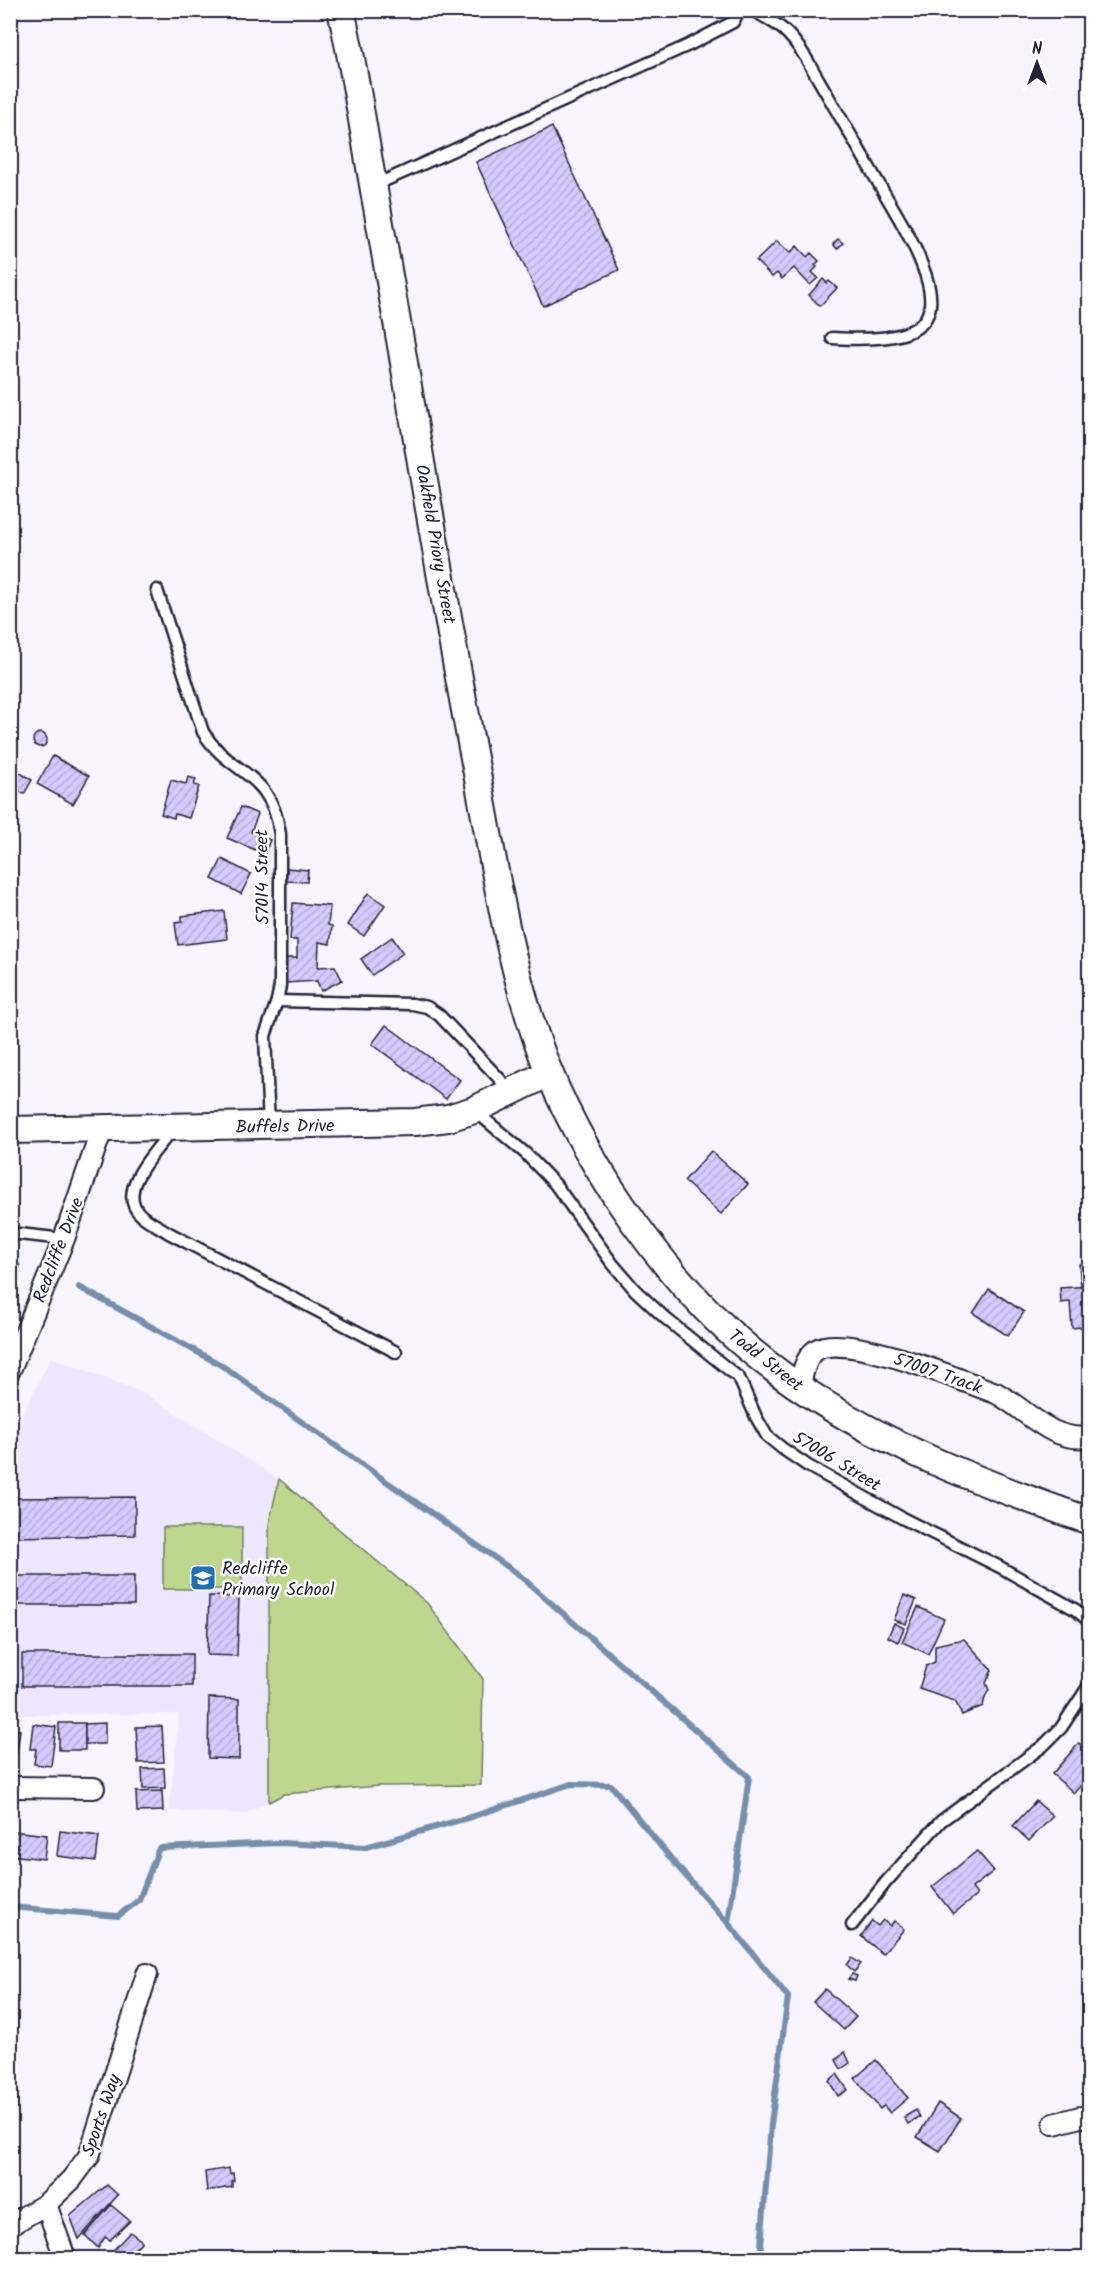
<svg xmlns="http://www.w3.org/2000/svg" width="1100" height="2269" font-family="Kalam,sans-serif">
	<style>
		.built { fill: #ede7fd }
		.park { fill: #bfd78d; stroke: #707c64; stroke-width: 1.5 }
		.lines { fill: none; stroke-linecap: round; stroke-linejoin: round }
		.stream { stroke: #758eac; stroke-width: 6 }
		.building { fill: url(#building-hatch); stroke: #22223b; stroke-width: 1.5 }
		.service-casing { stroke: #22223b; stroke-width: 15 }
		.minor-casing { stroke: #22223b; stroke-width: 24 }
		.tertiary-casing { stroke: #22223b; stroke-width: 30 }
		.service { stroke: #fff; stroke-width: 10 }
		.minor { stroke: #fff; stroke-width: 20 }
		.tertiary { stroke: #fff; stroke-width: 26 }
		.labels { text-anchor: middle; stroke-width: 5; stroke-linejoin: round; paint-order: stroke }
		.street-label { font-size: 18px; fill: #22223b; stroke: #fff }
		.poi-label { font-size: 18px; fill: #22223b; stroke: #fff; text-anchor: start }
	</style>
	<defs>
		<pattern id="building-hatch" width="6" height="6" patternUnits="userSpaceOnUse" patternTransform="scale(1.5)"><rect width="6" height="6" fill="#d6cafc"/><path d="M-1 1l2-2M0 6l6-6M5 7l2-2" fill="none" stroke="#b7add9"/></pattern>
	</defs>
	<rect width="100%" height="100%" fill="#f7f4fe"/>
	<filter id="ink" filterUnits="userSpaceOnUse"><feTurbulence type="fractalNoise" baseFrequency=".0167" numOctaves="2"/><feDisplacementMap in="SourceGraphic" scale="12" xChannelSelector="R" yChannelSelector="G"/><feConvolveMatrix kernelMatrix="1 2 1 2 8 2 1 2 1" color-interpolation-filters="sRGB"/></filter>
	<g filter="url(#ink)">
		<polygon class="built" points="51,1357 144,1393 279,1479 427,1603 483,1679 481,1785 379,1786 284,1794 244,1814 169,1811 179,1714 11,1715 10,1440"/>
		<g class="park">
			<polygon points="279,1479 427,1603 483,1679 481,1785 379,1786 284,1794 269,1802 269,1524"/>
			<rect x="163" y="1527" width="79" height="62"/>
		</g>
		<g class="lines">
			<g class="stream">
				<polyline points="10,1266 18,1266"/>
				<polyline points="79,1287 221,1365 518,1574 749,1777 728,1923 788,1997 771,2124 760,2258"/>
				<polyline points="10,1907 118,1916 139,1900 159,1848 280,1843 366,1847 474,1816 571,1784 611,1785 677,1866 728,1923"/>
			</g>
		</g>
		<g class="building">
			<polygon points="552,127 619,270 543,306 476,162"/>
			<polygon points="838,239 843,243 837,249 833,244"/>
			<polygon points="777,241 790,253 797,246 807,257 811,253 819,261 815,265 817,267 812,272 818,278 810,285 794,268 782,279 777,273 772,277 756,261"/>
			<polygon points="823,279 827,283 829,281 837,288 820,306 809,295"/>
			<circle cx="40" cy="740" r="7"/>
			<polygon points="53,756 89,776 73,804 37,784"/>
			<polygon points="17,771 32,780 24,794 10,787 10,782"/>
			<polygon points="188,777 196,779 194,785 199,786 189,818 175,814 174,818 161,814 171,780 186,784"/>
			<polygon points="241,807 258,814 251,832 270,840 265,854 227,838"/>
			<polygon points="222,859 251,874 241,894 212,879"/>
			<polygon points="287,868 308,870 307,882 286,881"/>
			<polygon points="368,893 385,905 364,936 348,925"/>
			<polygon points="293,903 330,906 328,925 332,926 330,944 319,942 318,967 335,966 342,980 321,991 317,981 286,983 286,958 297,958 297,940 290,940"/>
			<polygon points="224,911 227,939 178,945 175,923 182,922 182,916"/>
			<polygon points="392,937 403,953 372,975 361,959"/>
			<polygon points="386,1025 460,1080 446,1099 372,1044"/>
			<polygon points="711,1151 748,1184 721,1214 684,1181"/>
			<polygon points="1079,1264 1090,1264 1090,1285 1081,1286"/>
			<polygon points="1090,1286 1090,1326 1072,1328 1070,1302 1061,1303 1060,1288"/>
			<polygon points="989,1289 1024,1312 1008,1336 973,1313"/>
			<polygon points="135,1497 135,1535 11,1537 10,1498"/>
			<rect x="10" y="1576" width="124" height="29"/>
			<polygon points="904,1595 916,1600 906,1624 894,1620"/>
			<polygon points="209,1596 239,1597 237,1656 207,1655"/>
			<polygon points="918,1607 944,1619 928,1654 902,1642"/>
			<polygon points="894,1623 904,1628 898,1642 888,1637"/>
			<polygon points="964,1639 992,1670 986,1683 989,1690 985,1697 983,1706 962,1715 955,1701 919,1689 926,1666 935,1662 935,1645"/>
			<rect x="22" y="1654" width="170" height="32"/>
			<polygon points="209,1698 239,1699 239,1759 208,1758"/>
			<rect x="59" y="1723" width="26" height="27"/>
			<polygon points="105,1723 105,1744 85,1744 85,1724"/>
			<polygon points="33,1724 56,1727 51,1766 34,1764 36,1749 30,1749"/>
			<polygon points="162,1726 164,1762 138,1763 136,1727"/>
			<polygon points="10,1729 20,1730 17,1752 10,1751"/>
			<polygon points="1079,1743 1090,1753 1090,1775 1074,1793 1052,1774"/>
			<polygon points="164,1768 165,1788 143,1789 142,1769"/>
			<polygon points="162,1791 163,1811 137,1812 136,1792"/>
			<polygon points="1036,1801 1053,1816 1029,1841 1013,1826"/>
			<polygon points="12,1831 47,1835 44,1859 10,1855"/>
			<polygon points="60,1831 99,1836 96,1861 57,1856"/>
			<polygon points="977,1851 994,1871 972,1888 977,1895 953,1914 932,1887"/>
			<polygon points="883,1920 890,1926 894,1921 904,1929 883,1954 861,1936 872,1921 878,1926"/>
			<polygon points="852,1958 861,1964 854,1972 847,1965"/>
			<polygon points="852,1974 857,1976 855,1981 848,1979"/>
			<polygon points="825,1989 856,2017 844,2030 813,2002"/>
			<polygon points="845,2052 850,2063 841,2069 836,2060"/>
			<polygon points="876,2060 908,2098 890,2113 884,2106 880,2109 855,2078"/>
			<polygon points="837,2074 848,2090 838,2096 829,2081"/>
			<polygon points="938,2103 961,2118 940,2151 917,2137"/>
			<polygon points="916,2110 920,2117 908,2124 904,2117"/>
			<polygon points="229,2168 230,2174 233,2173 234,2181 232,2181 232,2187 207,2191 205,2172"/>
			<polygon points="107,2185 118,2195 79,2239 70,2216"/>
			<polygon points="111,2205 130,2221 110,2240 105,2237 98,2248 85,2235"/>
			<polygon points="130,2232 142,2241 126,2258 106,2258"/>
			<polygon points="25,2254 26,2258 10,2258 10,2257"/>
		</g>
		<g class="lines">
			<defs>
				<g id="service">
					<path d="M 752,10 C 780,25 789,31 806,58 C 830,100 855,142 879,184 C 894,210 911,236 922,265 C 928,280 935,303 926,318 C 912,343 856,339 832,338"/>
					<polyline points="373,186 689,45 733,22 740,10"/>
					<path d="M 157,590 L 203,732 C 231,777 271,769 280,834 L 280,986 L 277,1001 L 265,1036 L 269,1126"/>
					<polyline points="277,1001 412,1004 427,1007 439,1015 511,1091"/>
					<polyline points="474,1110 525,1153 555,1184 612,1263 635,1290 665,1318 739,1378 756,1417 767,1436 783,1449 808,1466 902,1518 1000,1567 1076,1610 1090,1622"/>
					<path d="M 172,1130 C 157,1150 114,1191 141,1215 C 149,1222 160,1227 169,1233 L 396,1352"/>
					<polyline points="10,1233 64,1239"/>
					<polyline points="852,1925 886,1882 941,1821 1043,1746 1061,1728 1090,1684"/>
				</g>
				<g id="minor">
					<polyline points="10,1370 64,1239 102,1129"/>
					<path d="M 800,1387 C 802,1374 805,1358 816,1350 C 845,1331 962,1381 996,1393 C 1028,1410 1049,1442 1090,1437"/>
					<polyline points="10,1787 94,1788"/>
					<polyline points="1054,2124 1080,2117 1090,2117"/>
					<polyline points="46,2204 65,2258"/>
					<polyline points="10,2225 46,2204 71,2180 89,2156 147,1974"/>
				</g>
				<g id="tertiary">
					<path d="M 341,10 C 356,75 365,142 377,207 C 410,393 439,578 475,763 C 495,866 509,975 549,1072 C 590,1171 668,1282 750,1350 C 849,1433 969,1479 1090,1521"/>
					<polyline points="10,1130 415,1122 448,1118 474,1110 549,1073"/>
				</g>
			</defs>
			<use href="#service" class="service-casing"/>
			<use href="#minor" class="minor-casing"/>
			<use href="#tertiary" class="tertiary-casing"/>
			<use href="#service" class="service"/>
			<use href="#minor" class="minor"/>
			<use href="#tertiary" class="tertiary"/>
		</g>
	</g>
	<defs>
		<symbol id="school-square" viewBox="-11 -11 22 22"><rect x="-9" y="-9" width="18" height="18" rx="4" fill="#1f6fb2" stroke="#fff"/><path d="M0-5L7-2L0 1L-7-2ZM-4 1L0 2.5L4 1V4Q0 6-4 4Z" fill="#fff"/></symbol>
	</defs>
	<g fill-rule="evenodd">
		<use href="#school-square" x="188" y="1563" width="30" height="30"/>
	</g>
	<g class="labels">
		<g class="street-label">
			<text transform="translate(436 544) rotate(80)" y="6">Oakfield Priory Street</text>
			<text transform="translate(262 877) rotate(-91)" y="6">57014 Street</text>
			<text transform="translate(285 1126) rotate(-1)" y="6">Buffels Drive</text>
			<text transform="translate(58 1250) rotate(-69)" y="6">Redcliffe Drive</text>
			<text transform="translate(766 1360) rotate(38)" y="6">Todd Street</text>
			<text transform="translate(938 1373) rotate(19)" y="6">57007 Track</text>
			<text transform="translate(837 1461) rotate(31)" y="6">57006 Street</text>
			<text transform="translate(101 2115) rotate(-71)" y="6">Sports Way</text>
		</g>
		<g class="poi-label">
			<text x="222" y="1574">Redcliffe<tspan x="222" dy="21">Primary School</tspan></text>
		</g>
	</g>
	<rect width="1100" height="2269" fill="none" stroke="#fff" stroke-width="36"/>
	<rect x="18" y="18" width="1064" height="2233" fill="none" stroke="#22223b" stroke-width="2" filter="url(#ink)"/>
	<g transform="translate(1037 63)" stroke="#ffffff" stroke-width="4.5" paint-order="stroke">
	<path d="M0-4.5L10 22L0 15L-10 22Z" fill="#22223b"/>
	<text y="-9" font-size="16" font-weight="bold" text-anchor="middle" fill="#22223b">N</text>
	</g>
</svg>
